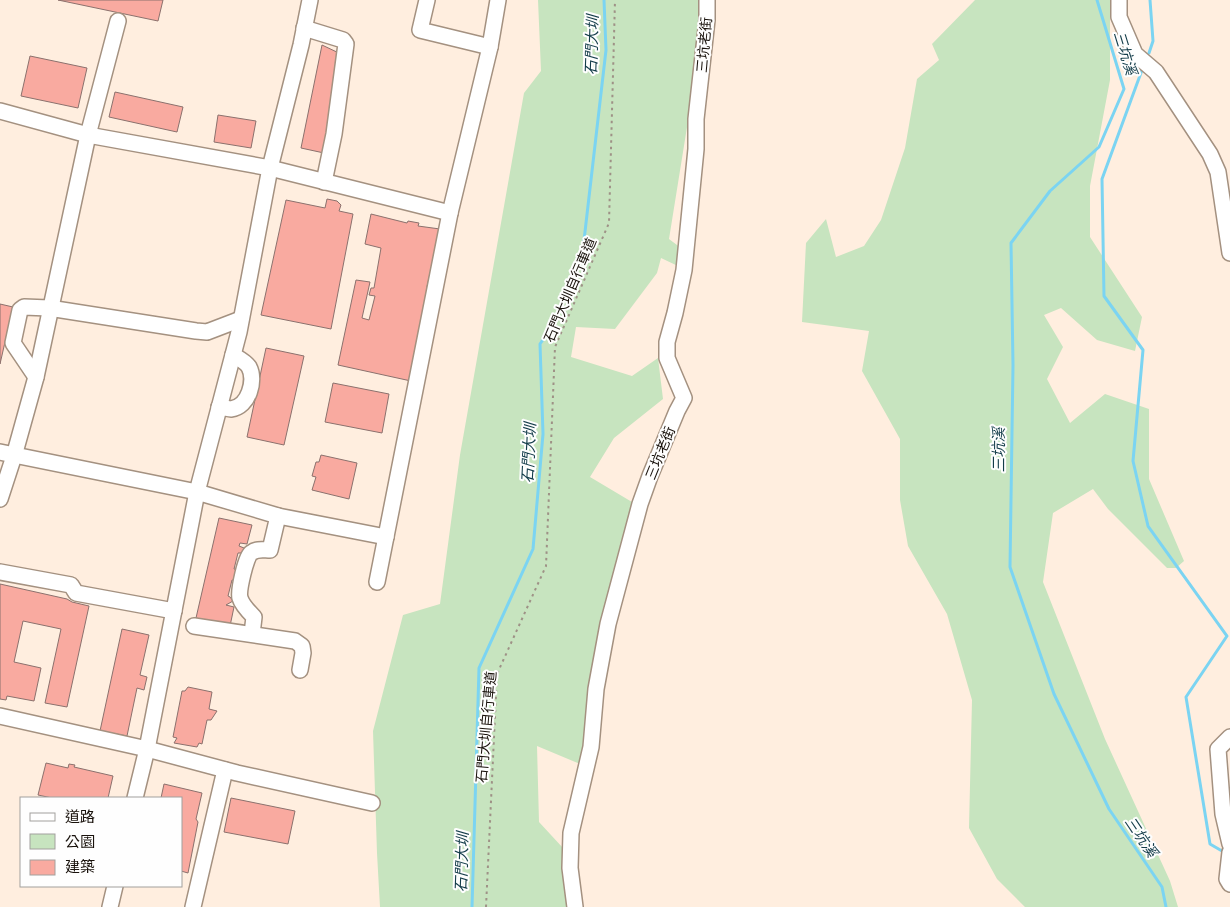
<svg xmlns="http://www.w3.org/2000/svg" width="1230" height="907" font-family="'Archivo Narrow','Noto Sans TC',sans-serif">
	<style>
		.green { fill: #c7e4bf }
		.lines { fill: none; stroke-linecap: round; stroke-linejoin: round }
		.stream { stroke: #7bd4f2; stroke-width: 3 }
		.building { fill: #f9aaa0; stroke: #8b716d }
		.minor-casing { stroke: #a49180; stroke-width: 18 }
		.path { stroke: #9e9186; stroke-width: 2; stroke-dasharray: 2.5 4; stroke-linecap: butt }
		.minor { stroke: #fff; stroke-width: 15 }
		.labels { text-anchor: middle; stroke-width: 4; stroke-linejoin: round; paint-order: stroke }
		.street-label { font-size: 14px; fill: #19120c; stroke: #fefefe }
		.water-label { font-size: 15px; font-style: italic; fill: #133c49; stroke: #fefefe }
	</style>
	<rect width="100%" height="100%" fill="#ffeedf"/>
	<g class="green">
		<polygon points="538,0 702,0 692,96 669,239 681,248 680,267 661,258 657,273 615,329 576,327 571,357 632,376 658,358 663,399 614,438 590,477 632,502 608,598 587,735 580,764 537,746 539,822 563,848 570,907 380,907 377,853 373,731 403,615 440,604 460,455 524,93 541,71"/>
		<polygon points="975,0 1110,0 1110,80 1090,186 1090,237 1142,317 1135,351 1097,340 1061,308 1044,315 1063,347 1047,379 1070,423 1105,394 1149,409 1149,479 1184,561 1176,568 1167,568 1108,509 1093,489 1053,513 1043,582 1105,739 1170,881 1178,907 1025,907 997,879 969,828 972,700 947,614 908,546 900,500 900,439 862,371 869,331 802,322 806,243 826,219 836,257 864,246 881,220 905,148 917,79 939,60 932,44"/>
	</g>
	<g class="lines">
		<g class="stream">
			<polyline points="1097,0 1124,89 1099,147 1050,191 1011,243 1013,365 1010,567 1054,694 1109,809 1162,887 1166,907"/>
			<polyline points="1149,53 1153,41 1150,0"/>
			<polyline points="1142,70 1102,179 1104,296 1143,350 1133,461 1148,526 1227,636 1186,697 1210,844 1222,851"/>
			<polyline points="472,907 479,668 533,549 543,434 540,344 555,322 583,249 606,50 604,0"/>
		</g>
	</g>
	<g class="building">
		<polygon points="58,0 163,0 158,21"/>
		<polygon points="322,45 341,54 324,153 301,148"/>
		<polygon points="30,56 87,68 78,108 21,96"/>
		<polygon points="115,92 183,107 177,132 109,117"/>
		<polygon points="218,115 256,121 251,148 214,142"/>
		<polygon points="327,199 337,201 341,205 339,211 353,214 331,329 261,315 286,200 325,208"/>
		<polygon points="371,214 407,223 408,221 419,223 418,226 440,229 427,287 433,288 411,381 338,365 356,280 370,282 362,318 369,320 375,296 369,295 371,288 374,288 381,248 365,244"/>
		<polygon points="0,304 13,307 0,364"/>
		<polygon points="266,348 304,356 284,445 247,437"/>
		<polygon points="333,383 389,394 382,433 325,422"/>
		<polygon points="321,455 357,463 349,499 312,490 316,477 312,476 316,462 319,462"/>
		<polygon points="219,518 252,525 247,544 240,543 239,546 244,548 244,551 243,553 238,553 234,569 239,570 237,581 232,580 228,596 230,597 233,601 226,605 234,607 230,626 196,618"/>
		<polygon points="0,584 67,599 72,602 89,606 67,707 45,703 61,629 23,621 14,662 41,668 34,701 7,696 6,700 0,699"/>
		<polygon points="122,629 149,635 140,675 147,677 144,690 137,688 127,736 100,731"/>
		<polygon points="188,687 212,692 209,709 217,711 211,720 207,720 202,744 199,743 197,747 174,743 177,738 173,737 182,691 185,691"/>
		<polygon points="46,763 68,768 69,764 75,765 74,767 113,776 108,798 52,798 38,795"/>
		<polygon points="164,784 202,793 196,819 198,822 188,873 181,871 181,798 161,798"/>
		<polygon points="231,798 295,811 288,844 224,832"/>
	</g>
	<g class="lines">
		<defs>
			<g id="minor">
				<polyline points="427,0 420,30 490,47"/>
				<polyline points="1119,0 1119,17 1135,54 1156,72 1210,154 1218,172 1230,253"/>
				<polyline points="304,28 343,40 346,44 334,134 324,182"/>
				<polyline points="0,111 88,135 270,168 450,213"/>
				<polyline points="36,377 13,343 20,310 24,307 49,308 196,331 207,332 241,319"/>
				<path d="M 219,407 C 223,407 228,409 231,409 C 249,407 256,380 249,367 C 245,361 238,358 233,355"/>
				<path d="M 0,452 L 197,492 L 278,516 L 270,550 C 264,550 257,548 251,553 C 246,556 238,591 240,598 C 242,605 249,612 254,617 L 252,634"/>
				<polyline points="0,499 14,456 36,377 88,135 118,21"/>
				<polyline points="278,516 386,537"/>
				<polyline points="0,572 71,585 76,593 174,611"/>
				<polyline points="377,582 450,213 490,47 498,0"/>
				<polyline points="194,626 295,641 302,646 303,653 300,670"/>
				<polyline points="0,716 147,749 237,773 372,803"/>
				<polyline points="1230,737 1218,749 1223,814 1230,844"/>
				<polyline points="135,798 147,749 197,492 239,332 270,168 301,45 310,0"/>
				<polyline points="1230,852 1227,879 1230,884"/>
				<polyline points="110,907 115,886"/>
				<polyline points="193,907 225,770"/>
				<polyline points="575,907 570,868 571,833 591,747 596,689 608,624 640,504 650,476 677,411 684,398 667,358 667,342 675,313 684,270 696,149 696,119 707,20 707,0"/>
			</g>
		</defs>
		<use href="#minor" class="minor-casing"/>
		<polyline class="path" points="486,907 497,674 546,566 555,347 609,223 615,0"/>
		<use href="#minor" class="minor"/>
	</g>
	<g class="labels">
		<g class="street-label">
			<text transform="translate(704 45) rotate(-85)" y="5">三坑老街</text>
			<text transform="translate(570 290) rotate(-67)" y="5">石門大圳自行車道</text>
			<text transform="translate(660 453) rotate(-68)" y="5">三坑老街</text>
			<text transform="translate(486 727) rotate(-85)" y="5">石門大圳自行車道</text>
		</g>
		<g class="water-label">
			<text transform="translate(592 45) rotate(-88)" y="5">石門大圳</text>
			<text transform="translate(1125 53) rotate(73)" y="5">三坑溪</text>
			<text transform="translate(999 450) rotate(-90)" y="5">三坑溪</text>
			<text transform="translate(529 453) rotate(-87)" y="5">石門大圳</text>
			<text transform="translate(1141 837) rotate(56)" y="5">三坑溪</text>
			<text transform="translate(462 862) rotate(-88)" y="5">石門大圳</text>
		</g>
	</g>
	<rect x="20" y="797" width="162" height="90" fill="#fefefe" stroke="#a2a09d"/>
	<rect x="30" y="813" width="25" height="8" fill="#ffffff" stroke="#a2a09d"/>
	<text x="65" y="822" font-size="15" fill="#19120c">道路</text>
	<rect x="30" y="834" width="25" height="15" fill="#c7e4bf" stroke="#a2a09d"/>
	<text x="65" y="847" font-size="15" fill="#19120c">公園</text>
	<rect x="30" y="860" width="25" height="15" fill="#f9aaa0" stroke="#a2a09d"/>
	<text x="65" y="872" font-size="15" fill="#19120c">建築</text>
</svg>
